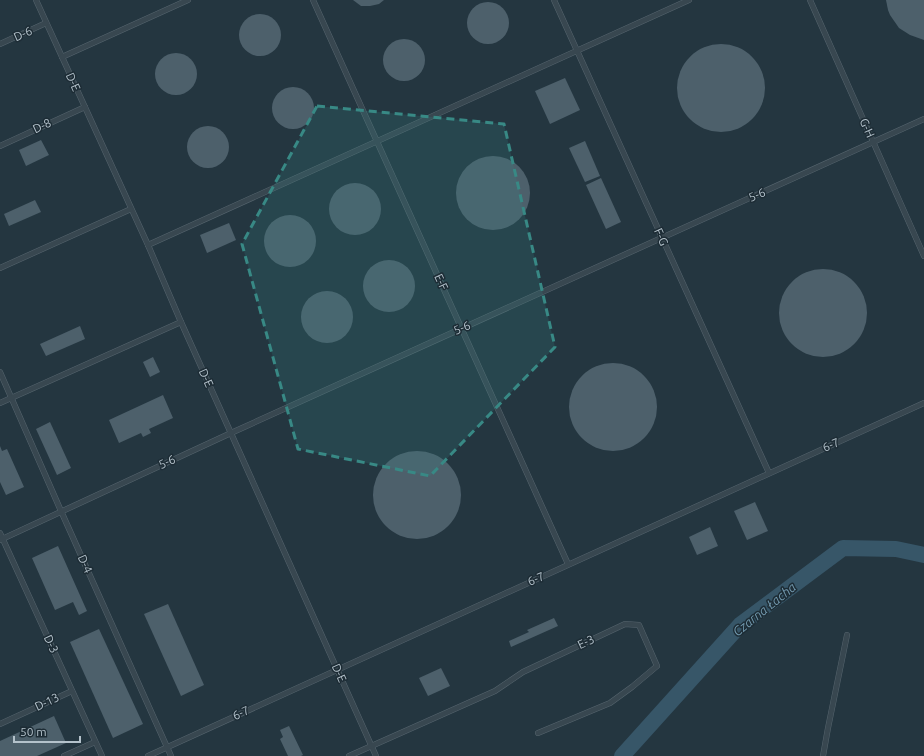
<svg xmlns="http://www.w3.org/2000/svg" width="924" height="756" font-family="Ubuntu,sans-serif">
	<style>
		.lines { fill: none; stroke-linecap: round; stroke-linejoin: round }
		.river { stroke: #375668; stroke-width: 16 }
		.building { fill: #4d606b }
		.service-casing { stroke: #56656e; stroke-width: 6 }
		.service { stroke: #384750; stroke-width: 5 }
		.marked { fill: #388985; fill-opacity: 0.2; stroke: #388985; stroke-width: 3; stroke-dasharray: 8 5; stroke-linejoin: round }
		.labels { text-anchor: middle; stroke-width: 3; stroke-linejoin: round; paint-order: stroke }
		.street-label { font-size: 12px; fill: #b4c2cb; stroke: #1d2c35 }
		.water-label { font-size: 13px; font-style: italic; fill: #739aaf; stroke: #1d2c35 }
	</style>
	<rect width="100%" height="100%" fill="#243640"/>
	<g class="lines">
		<polyline class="river" points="622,756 740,625 843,548 896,549 924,555"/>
	</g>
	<g class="building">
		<polygon points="353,0 384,0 379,4 370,6 361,6"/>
		<polygon points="886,0 924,0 924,40 910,35 899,28 890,15 888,10"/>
		<circle cx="488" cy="23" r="21"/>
		<circle cx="260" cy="35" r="21"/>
		<circle cx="404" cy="60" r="21"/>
		<circle cx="721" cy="88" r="44"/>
		<circle cx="176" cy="74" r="21"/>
		<polygon points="565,78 580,110 550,124 535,91"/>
		<circle cx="293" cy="108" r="21"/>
		<circle cx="208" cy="147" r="21"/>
		<polygon points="41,140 49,155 26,166 19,150"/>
		<polygon points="585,141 600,176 585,182 569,148"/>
		<circle cx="493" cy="193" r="37"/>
		<polygon points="601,178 621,222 606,229 586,185"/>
		<circle cx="355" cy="209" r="26"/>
		<polygon points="35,200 41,212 9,226 4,214"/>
		<circle cx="290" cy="241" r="26"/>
		<polygon points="229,223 236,240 207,253 200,235"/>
		<circle cx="389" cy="286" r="26"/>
		<circle cx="823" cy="313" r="44"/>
		<circle cx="327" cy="317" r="26"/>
		<polygon points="80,326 85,339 46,356 40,344"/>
		<polygon points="153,357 160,372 150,377 143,362"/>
		<circle cx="613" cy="407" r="44"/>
		<polygon points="163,395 173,418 149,429 151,433 143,437 141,433 119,443 109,420"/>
		<polygon points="50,422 71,468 57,475 36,429"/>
		<polygon points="0,446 2,451 7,449 24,487 6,495 0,482"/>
		<circle cx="417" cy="495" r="44"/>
		<polygon points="755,502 768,531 747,540 734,511"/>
		<polygon points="710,527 718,546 697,555 689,537"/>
		<polygon points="58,546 87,611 79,615 73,602 55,610 32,558"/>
		<polygon points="168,604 204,685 181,696 144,614"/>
		<polygon points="554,618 558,626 511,647 509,641 529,632 527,630"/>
		<polygon points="99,629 143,724 113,738 70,642"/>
		<polygon points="441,668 450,686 428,696 419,678"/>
		<polygon points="54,716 66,743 37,756 0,756 0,741"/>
		<polygon points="289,726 303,755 301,756 288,756 280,739 283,737 280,730"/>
	</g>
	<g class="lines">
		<defs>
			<g id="service">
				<polyline points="36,0 148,245 181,322 376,756"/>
				<polyline points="313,0 568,564"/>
				<polyline points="554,0 769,473"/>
				<polyline points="810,0 924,256"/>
				<polyline points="0,44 46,23"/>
				<polyline points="62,57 188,0"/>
				<polyline points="0,146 85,107"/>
				<polyline points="148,245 689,0"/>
				<polyline points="0,268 131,209"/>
				<polyline points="0,372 61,511 171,756"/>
				<polyline points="0,403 181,322"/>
				<polyline points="0,533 102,756"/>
				<polyline points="0,540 231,433 924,119"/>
				<polyline points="0,724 72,691"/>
				<polyline points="64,756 95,742"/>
				<polyline points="148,756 924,403"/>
				<polyline points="349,756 495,691 523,672 625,624 639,625 657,666 632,687 610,703 538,733"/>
				<polyline points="823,756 828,728 847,635"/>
			</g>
		</defs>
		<use href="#service" class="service-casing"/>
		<use href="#service" class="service"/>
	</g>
	<path class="marked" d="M 317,106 L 504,124 L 555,347 L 430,476 L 298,449 L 242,244 Z"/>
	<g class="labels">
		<g class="street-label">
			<text transform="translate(23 34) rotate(-24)" y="4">D-6</text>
			<text transform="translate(73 82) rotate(66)" y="4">D-E</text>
			<text transform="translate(42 126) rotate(-25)" y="4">D-8</text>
			<text transform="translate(867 128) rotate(66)" y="4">G-H</text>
			<text transform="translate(757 195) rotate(-24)" y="4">5-6</text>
			<text transform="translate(661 237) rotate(66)" y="4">F-G</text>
			<text transform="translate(441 282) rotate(65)" y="4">E-F</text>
			<text transform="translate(462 328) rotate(-24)" y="4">5-6</text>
			<text transform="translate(206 378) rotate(66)" y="4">D-E</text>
			<text transform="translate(831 445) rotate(-24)" y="4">6-7</text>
			<text transform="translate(167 462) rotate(-25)" y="4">5-6</text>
			<text transform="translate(85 564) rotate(66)" y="4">D-4</text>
			<text transform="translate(536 579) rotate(-24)" y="4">6-7</text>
			<text transform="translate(586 642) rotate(-25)" y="4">E-3</text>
			<text transform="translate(51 644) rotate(65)" y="4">D-3</text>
			<text transform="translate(339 673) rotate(66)" y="4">D-E</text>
			<text transform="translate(47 702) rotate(-25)" y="4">D-13</text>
			<text transform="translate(241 713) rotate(-25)" y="4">6-7</text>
		</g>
		<g class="water-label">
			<text transform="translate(764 609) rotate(-39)" y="5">Czarna Łacha</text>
		</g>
	</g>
	<path d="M14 736v6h66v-6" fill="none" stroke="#b4c2cb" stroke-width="2"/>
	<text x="20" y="736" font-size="12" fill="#b4c2cb" stroke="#1d2c35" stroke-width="3" paint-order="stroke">50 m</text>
</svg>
